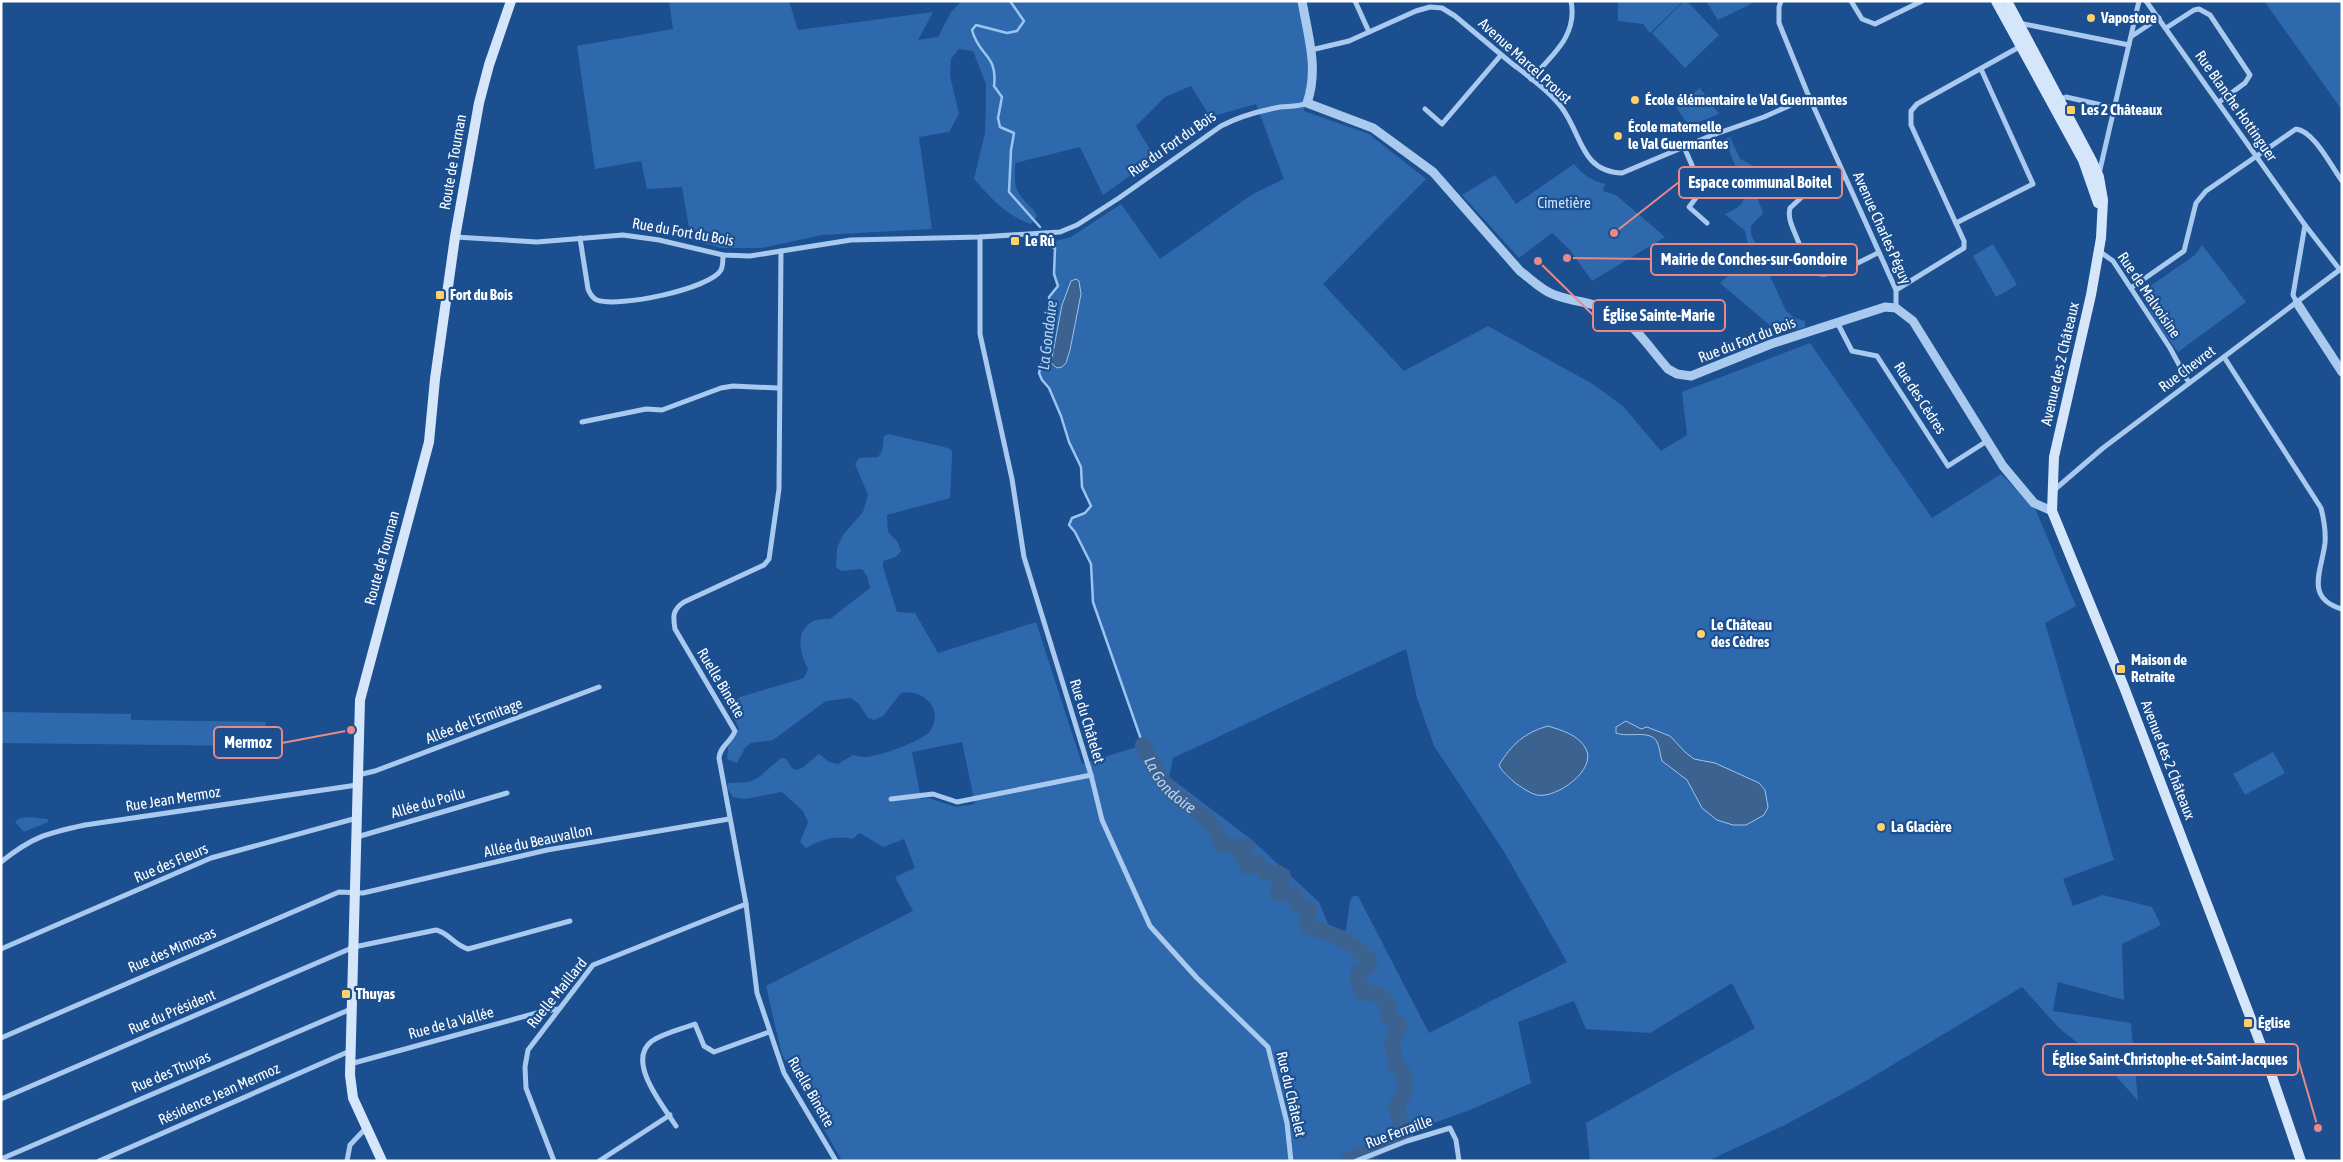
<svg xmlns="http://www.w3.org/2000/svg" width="2343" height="1162" font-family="'Asap Condensed',sans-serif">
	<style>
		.green { fill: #2e69ad; fill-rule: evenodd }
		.water { fill: #3c6290; stroke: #9cc4f0 }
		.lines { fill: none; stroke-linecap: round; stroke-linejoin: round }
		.stream { stroke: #9cc4f0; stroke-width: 2.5 }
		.river { stroke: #3c6290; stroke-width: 16 }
		.minor { stroke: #a9c9ee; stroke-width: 5 }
		.tertiary { stroke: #a9c9ee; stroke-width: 9 }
		.secondary { stroke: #d6e6fa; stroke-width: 10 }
		.poi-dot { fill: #ffd166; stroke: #1b4f8f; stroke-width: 2 }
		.labels { text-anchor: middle; stroke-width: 4.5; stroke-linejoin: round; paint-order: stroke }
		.poi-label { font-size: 15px; font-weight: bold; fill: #fff; stroke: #1b4f8f; text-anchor: start }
		.street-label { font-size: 15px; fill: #fff; stroke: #1b4f8f }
		.park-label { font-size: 15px; fill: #cfe3fa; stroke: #1b4f8f }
		.water-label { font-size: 16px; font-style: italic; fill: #b5d3f5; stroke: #1b4f8f }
		.leader { fill: none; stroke: #e88989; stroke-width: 2 }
		.callout-dot { fill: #e88989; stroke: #1b4f8f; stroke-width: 2 }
		.callout { fill: #1b4f8f; stroke: #e88989; stroke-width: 2 }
		.callout-label { font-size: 16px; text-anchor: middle; font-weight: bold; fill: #fff }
	</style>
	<rect width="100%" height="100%" fill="#1b4f8f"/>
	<g class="green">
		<path d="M 669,1 L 789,1 L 798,30 L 933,12 L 918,40 L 938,37 L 951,12 L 962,1 L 1299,1 C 1306,42 1312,70 1304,111 L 1369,134 L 1426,179 L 1323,284 L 1404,371 L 1488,326 L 1591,383 L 1623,406 L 1661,451 L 1687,435 L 1682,392 L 1810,343 L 1932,518 L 2001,474 L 2035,508 L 2076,606 L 2045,623 L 2114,860 L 2063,879 L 2073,906 L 2103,895 L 2152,907 L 2161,925 L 2122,944 L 2124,1000 L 2058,982 L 2053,1011 L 2131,1023 L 2138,1101 L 2110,1069 L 2059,1028 L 2022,987 L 1859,1085 L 1785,1125 L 1708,1161 L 1590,1161 L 1586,1123 L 1755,1028 L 1732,983 L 1650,1033 L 1586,1029 L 1574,1001 L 1518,1022 L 1531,1083 L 1475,1108 L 1344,1156 L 1344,1161 L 842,1161 L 782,1055 L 766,986 L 913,911 L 895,877 L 915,868 L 904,839 L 883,847 L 860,833 L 852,839 C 836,835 820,840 806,848 L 800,842 L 808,822 L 803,811 L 782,792 L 745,799 L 733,797 L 727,788 L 728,783 L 749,782 L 758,778 L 781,758 L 786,759 L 792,768 L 796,770 L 802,768 L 819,754 L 829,762 L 838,764 L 853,755 C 857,756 861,757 865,757 C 877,757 923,741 930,731 C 945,710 923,688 901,693 L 883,716 L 874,720 L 868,718 L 859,704 L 851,698 L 826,701 L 773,740 L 751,743 L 745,748 L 737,763 L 727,759 L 728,747 L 739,729 L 730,709 L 732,704 L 740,697 L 804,678 L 808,669 C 795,645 797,617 830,619 L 870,588 L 867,576 L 862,569 L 841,571 L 836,567 L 837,548 L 843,535 L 863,512 L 868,495 L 855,464 L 859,458 L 878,457 L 882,451 L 884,436 L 889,434 L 948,448 L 952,451 L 952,456 L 950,498 L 887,515 L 888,532 L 897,541 L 901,551 L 896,557 L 883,561 L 883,567 L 897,612 L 915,613 L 938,653 L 1036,622 L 1082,764 L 1143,745 L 1093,602 L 1091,564 L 1076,532 L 1069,525 L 1072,518 L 1085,513 L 1091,506 L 1082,487 L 1081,467 L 1069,442 L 1061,416 L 1049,388 L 1042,380 L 1039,373 C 1046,350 1056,320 1049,297 L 1058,286 L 1054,274 L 1055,248 L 1045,244 L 1071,237 L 1121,204 L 1160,259 L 1253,194 L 1284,179 L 1256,104 L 1210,117 L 1191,86 L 1165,97 L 1136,126 L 1155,158 L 1103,195 L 1080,147 L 1015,163 C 1015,171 1014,180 1016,187 C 1019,199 1032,205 1037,216 L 1031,224 C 1006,216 991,198 974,179 L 985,133 L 986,103 L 986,84 L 973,51 L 959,49 L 951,59 L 950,76 L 959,114 L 949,132 L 919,137 L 932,229 L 822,235 L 762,248 L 722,248 L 691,240 L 682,187 L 647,189 L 641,161 L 595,169 L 577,46 L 673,29 ZM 1406,649 L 1417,698 L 1434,746 L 1503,850 L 1567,962 L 1429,1033 L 1358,896 L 1353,896 L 1350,901 L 1346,930 L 1339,933 L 1328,924 L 1319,902 L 1252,840 L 1169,777 L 1173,758 ZM 962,742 L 975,804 L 956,807 L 929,798 L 921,799 L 912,752 Z"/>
		<polygon points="1618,1 1683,1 1650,33 1643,24 1618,21"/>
		<polygon points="1684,1 1687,1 1719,35 1685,68 1652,33"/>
		<polygon points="1706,1 1757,1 1718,20"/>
		<polygon points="2264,1 2342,1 2342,110"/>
		<polygon points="1700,88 1719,114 1689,126 1676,107"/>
		<path d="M 1730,137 L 1740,159 L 1752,165 L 1756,175 L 1754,188 L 1763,213 L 1751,226 L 1751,234 L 1786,311 L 1795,318 L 1805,321 L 1805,327 L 1780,334 L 1720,283 L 1735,269 L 1749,248 L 1745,231 L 1725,214 C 1737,208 1746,205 1744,190 L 1725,139 Z"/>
		<path d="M 1574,164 C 1583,175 1591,180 1605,184 L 1603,191 L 1616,195 L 1665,237 L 1592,281 L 1570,250 L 1552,233 L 1519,258 L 1462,195 L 1495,175 L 1516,204 Z"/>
		<polygon points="1993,244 2017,285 1996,297 1973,256"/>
		<polygon points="2202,245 2246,302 2178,352 2158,325 2141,295 2143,291 2195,255"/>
		<polygon points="1,712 131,714 131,720 266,722 262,746 1,743"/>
		<polygon points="2273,752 2285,773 2245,795 2233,774"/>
		<polygon points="27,817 48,819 48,822 24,832 15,822 18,819"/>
	</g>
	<g class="water">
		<polygon points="1076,279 1079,281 1081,294 1070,350 1066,363 1062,367 1057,368 1051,363 1062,305 1071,281"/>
		<path d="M 1626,721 L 1641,729 L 1647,727 L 1670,736 L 1685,752 L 1694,759 L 1715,763 L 1759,783 L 1765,790 L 1768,807 L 1764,815 L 1746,825 L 1733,825 L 1717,820 L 1702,808 L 1687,780 L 1662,761 C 1660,756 1660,747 1657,742 C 1651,729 1627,738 1616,733 L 1616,727 Z"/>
		<path d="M 1548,726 C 1561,730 1579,735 1586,749 C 1597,770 1556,799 1537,795 C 1529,793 1521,787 1514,782 C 1508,776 1502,772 1499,765 C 1511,745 1525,732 1548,726 Z"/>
	</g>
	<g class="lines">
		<g class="stream">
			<path d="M 1010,1 L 1024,21 L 1017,31 L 1007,33 L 976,25 L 972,30 C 979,57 998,54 994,86 L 1002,97 L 998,118 L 1000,127 L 1014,133 L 1011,150 L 1009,192 L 1040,227"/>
			<path d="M 1045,244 L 1055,248 L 1054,274 L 1058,286 L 1049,297 C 1056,321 1045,349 1039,373 L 1042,380 L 1049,388 L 1061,416 L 1069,442 L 1081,467 L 1082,487 L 1091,506 L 1085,513 L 1072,518 L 1069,525 L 1075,532 L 1091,564 L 1093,602 L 1143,745"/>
		</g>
		<path class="river" id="s1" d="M 1143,745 C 1150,758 1156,775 1166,786 C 1183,806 1216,816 1221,844 C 1229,848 1238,845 1247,847 L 1242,856 L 1248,867 L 1259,863 L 1265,872 L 1278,873 L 1283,876 L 1278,894 L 1295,895 L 1299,906 L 1310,910 L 1307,915 L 1308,927 C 1336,934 1349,940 1370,960 L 1368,967 L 1359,971 L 1358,979 L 1362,992 L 1378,994 L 1388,1003 L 1387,1015 L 1400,1025 L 1392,1041 L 1396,1065 L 1405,1075 L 1404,1094 L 1396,1107 L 1405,1135 L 1348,1161"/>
		<g class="minor">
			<polyline points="1355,1 1369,32"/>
			<polyline points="1781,1 1779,7 1779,23 1807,92 1896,290 1896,308"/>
			<polyline points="1851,1 1862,19 1875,24 1922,1"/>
			<polyline points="2146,1 2305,225 2340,270"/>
			<polyline points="2019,23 2129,45"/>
			<polyline points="2166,28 2194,10 2199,9 2210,15 2250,75 2245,83 2219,102"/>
			<polyline points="2132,36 2159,18"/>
			<path d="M 1311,50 L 1349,41 L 1416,11 L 1430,7 L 1442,8 L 1455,16 C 1473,31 1492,47 1510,62 C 1528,76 1548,90 1562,108 C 1582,135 1581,172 1622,173 L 1710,136 L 1764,117 L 1809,97"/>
			<path d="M 1531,79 C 1552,55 1578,36 1571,1"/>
			<polyline points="2057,100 2066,97 2115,108"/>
			<polyline points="1425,109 1442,124 1501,55"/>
			<polyline points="1684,147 1701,186 1699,194 1689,207 1707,223"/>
			<polyline points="2099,174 2139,1"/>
			<path d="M 1845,177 L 1804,195 L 1790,208 C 1787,219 1794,230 1798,241 C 1802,250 1806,264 1814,271 C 1827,282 1864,259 1878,253"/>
			<polyline points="1956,223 2033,184 1981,69"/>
			<path d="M 455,237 L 537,242 L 623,235 L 659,240 L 723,255 L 750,256 L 851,240 L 980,237 L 1060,232 L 1077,225 L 1119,198 L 1221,126 C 1240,116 1259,111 1280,107 C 1290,106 1298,107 1307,103"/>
			<polyline points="980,237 980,334 1012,479 1024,557 1091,775 1102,820 1150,926 1197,978 1268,1047 1287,1123 1291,1161"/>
			<path d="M 580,238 L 588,289 C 590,294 592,298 597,300 C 618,308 710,289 721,270 C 723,266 723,260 723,255"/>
			<path d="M 781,251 L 779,489 L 769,559 L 764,565 L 684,602 C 672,610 673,617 675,629 L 735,731 C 731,742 720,746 719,758 L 746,904 L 757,993 L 784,1073 L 836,1161"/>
			<polyline points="2099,251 2113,261 2170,348 2189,383"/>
			<path d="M 2131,288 L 2184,251 L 2196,203 L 2206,191 L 2296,129 C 2314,131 2331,166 2342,181"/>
			<polyline points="1896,290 1964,248 1964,241 1911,125 1911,111 1917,104 2021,46"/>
			<polyline points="2297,303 2293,295 2305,225"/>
			<polyline points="1837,322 1852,351 1877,356 1948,466 1987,441"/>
			<path d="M 2224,357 L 2321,508 C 2324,520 2326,531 2325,543 C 2322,570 2304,598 2342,609"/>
			<polyline points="582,422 646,409 662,410 721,388 733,386 778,388"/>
			<polyline points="2053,491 2103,448 2342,268"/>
			<polyline points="358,775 375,771 599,687"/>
			<polyline points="891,799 933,794 957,802 1091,775"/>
			<polyline points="357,837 507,793"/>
			<path d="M 1,862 C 32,837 47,833 85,825 L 357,785"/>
			<polyline points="1,949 211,858 357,818"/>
			<polyline points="1,1038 339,892 363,893 547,850 729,819"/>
			<polyline points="350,1064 544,1011 559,1009"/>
			<path d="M 1,1099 L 354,947 L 436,930 C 449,933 454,945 468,949 L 570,921"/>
			<path d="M 676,1126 C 664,1107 625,1061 652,1041 C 664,1033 682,1029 695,1024 L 704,1046 L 714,1052 L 769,1032"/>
			<polyline points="1,1159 351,1009"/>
			<polyline points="99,1161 350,1051"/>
			<polyline points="347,1161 350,1145 366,1128"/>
			<polyline points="554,1161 526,1088 525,1067 528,1050 593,965 746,904"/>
			<polyline points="599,1161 670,1115"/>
			<polyline points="1356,1161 1407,1141 1450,1128 1456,1140 1459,1161"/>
		</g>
		<g class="tertiary">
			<path d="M 1302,1 C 1308,36 1319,69 1307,103 L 1373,128 L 1433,172 L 1520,271 C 1531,279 1542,291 1555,295 C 1573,302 1594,302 1611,311 C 1634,323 1651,350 1668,369 L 1677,374 L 1691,376 L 1771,344 L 1885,307 L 1896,308 L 1913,321 L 2003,466 L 2034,503 L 2052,511"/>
			<polyline points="2297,303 2342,372"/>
		</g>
		<g class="secondary">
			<polyline points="1996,1 2083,160 2098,203"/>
			<polyline points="2007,1 2092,161 2099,177 2103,200 2101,238 2091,295 2054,457 2052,511 2124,687 2264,1053 2301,1161"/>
			<polyline points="382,1161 353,1098 350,1075 360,700 429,442 435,379 455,237 479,103 489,65 511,1"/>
		</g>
	</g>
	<g class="poi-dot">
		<circle cx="2091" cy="18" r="5"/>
		<circle cx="1635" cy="100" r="5"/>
		<rect x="2066" y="105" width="10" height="10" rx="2.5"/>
		<circle cx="1618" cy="136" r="5"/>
		<rect x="1010" y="236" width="10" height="10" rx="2.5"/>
		<rect x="435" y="290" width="10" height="10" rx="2.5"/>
		<circle cx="1701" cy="634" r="5"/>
		<rect x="2116" y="664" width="10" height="10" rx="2.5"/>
		<circle cx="1881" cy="827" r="5"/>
		<rect x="341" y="989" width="10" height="10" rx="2.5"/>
		<rect x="2243" y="1018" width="10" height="10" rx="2.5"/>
	</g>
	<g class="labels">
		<g class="poi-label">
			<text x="2101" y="23">Vapostore</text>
			<text x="1645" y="105">École élémentaire le Val Guermantes</text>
			<text x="2081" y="115">Les 2 Châteaux</text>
			<text x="1628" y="132">École maternelle<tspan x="1628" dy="17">le Val Guermantes</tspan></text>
			<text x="1025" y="246">Le Rû</text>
			<text x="450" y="300">Fort du Bois</text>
			<text x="1711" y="630">Le Château<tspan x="1711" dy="17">des Cèdres</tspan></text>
			<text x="2131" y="665">Maison de<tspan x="2131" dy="17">Retraite</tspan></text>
			<text x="1891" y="832">La Glacière</text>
			<text x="356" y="999">Thuyas</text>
			<text x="2258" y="1028">Église</text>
		</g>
		<g class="street-label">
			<text transform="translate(1525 61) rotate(42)" y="5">Avenue Marcel Proust</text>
			<text transform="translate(2236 106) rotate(55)" y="5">Rue Blanche Hottinguer</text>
			<text transform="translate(1172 144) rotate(-35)" y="5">Rue du Fort du Bois</text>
			<text transform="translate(453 162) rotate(-80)" y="5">Route de Tournan</text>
			<text transform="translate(1882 228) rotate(66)" y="5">Avenue Charles Péguy</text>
			<text transform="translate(683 232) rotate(10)" y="5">Rue du Fort du Bois</text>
			<text transform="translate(2149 295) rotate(56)" y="5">Rue de Malvoisine</text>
			<text transform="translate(1747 340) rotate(-21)" y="5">Rue du Fort du Bois</text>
			<text transform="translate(2060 364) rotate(-77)" y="5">Avenue des 2 Châteaux</text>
			<text transform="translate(2187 369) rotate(-37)" y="5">Rue Chevret</text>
			<text transform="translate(1920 398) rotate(57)" y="5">Rue des Cèdres</text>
			<text transform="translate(382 558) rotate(-75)" y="5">Route de Tournan</text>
			<text transform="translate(721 683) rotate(59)" y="5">Ruelle Binette</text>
			<text transform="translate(474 721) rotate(-21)" y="5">Allée de l'Ermitage</text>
			<text transform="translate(1087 721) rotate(73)" y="5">Rue du Châtelet</text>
			<text transform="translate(2168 760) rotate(69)" y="5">Avenue des 2 Châteaux</text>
			<text transform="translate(173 799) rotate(-9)" y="5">Rue Jean Mermoz</text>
			<text transform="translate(428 803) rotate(-16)" y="5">Allée du Poilu</text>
			<text transform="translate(538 841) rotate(-12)" y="5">Allée du Beauvallon</text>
			<text transform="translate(171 863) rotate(-23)" y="5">Rue des Fleurs</text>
			<text transform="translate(172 950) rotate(-23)" y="5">Rue des Mimosas</text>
			<text transform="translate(557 993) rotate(-51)" y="5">Ruelle Maillard</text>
			<text transform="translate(172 1012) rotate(-23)" y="5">Rue du Président</text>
			<text transform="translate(451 1023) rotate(-15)" y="5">Rue de la Vallée</text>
			<text transform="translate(171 1072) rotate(-23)" y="5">Rue des Thuyas</text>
			<text transform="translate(811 1092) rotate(60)" y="5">Ruelle Binette</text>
			<text transform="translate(219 1094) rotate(-24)" y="5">Résidence Jean Mermoz</text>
			<text transform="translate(1291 1094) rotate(77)" y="5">Rue du Châtelet</text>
			<text transform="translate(1399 1132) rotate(-20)" y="5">Rue Ferraille</text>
		</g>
		<g class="park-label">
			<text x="1564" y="208">Cimetière</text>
		</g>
		<g class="water-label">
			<text transform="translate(1047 335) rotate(-83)" y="6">La Gondoire</text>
			<text dy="6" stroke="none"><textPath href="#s1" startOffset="49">La Gondoire</textPath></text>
		</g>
	</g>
	<path class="leader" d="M1614 233L1679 182M1567 258L1651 259M1538 261L1593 315M351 730L282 743M2318 1128L2298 1059"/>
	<g class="callout-dot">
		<circle cx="1614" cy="233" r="5"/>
		<circle cx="1567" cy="258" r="5"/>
		<circle cx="1538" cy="261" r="5"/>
		<circle cx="351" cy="730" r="5"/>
		<circle cx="2318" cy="1128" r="5"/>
	</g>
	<g class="callout">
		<rect x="1679" y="167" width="163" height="31" rx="5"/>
		<rect x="1651" y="244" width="206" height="31" rx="5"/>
		<rect x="1593" y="300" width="132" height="31" rx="5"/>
		<rect x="214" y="727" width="68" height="31" rx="5"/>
		<rect x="2043" y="1044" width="255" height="31" rx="5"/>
	</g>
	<g class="callout-label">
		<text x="1760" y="188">Espace communal Boitel</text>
		<text x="1754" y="265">Mairie de Conches-sur-Gondoire</text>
		<text x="1659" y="321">Église Sainte-Marie</text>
		<text x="248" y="748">Mermoz</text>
		<text x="2170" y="1065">Église Saint-Christophe-et-Saint-Jacques</text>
	</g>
	<rect width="2343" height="1162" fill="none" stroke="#ffffff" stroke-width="5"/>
</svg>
